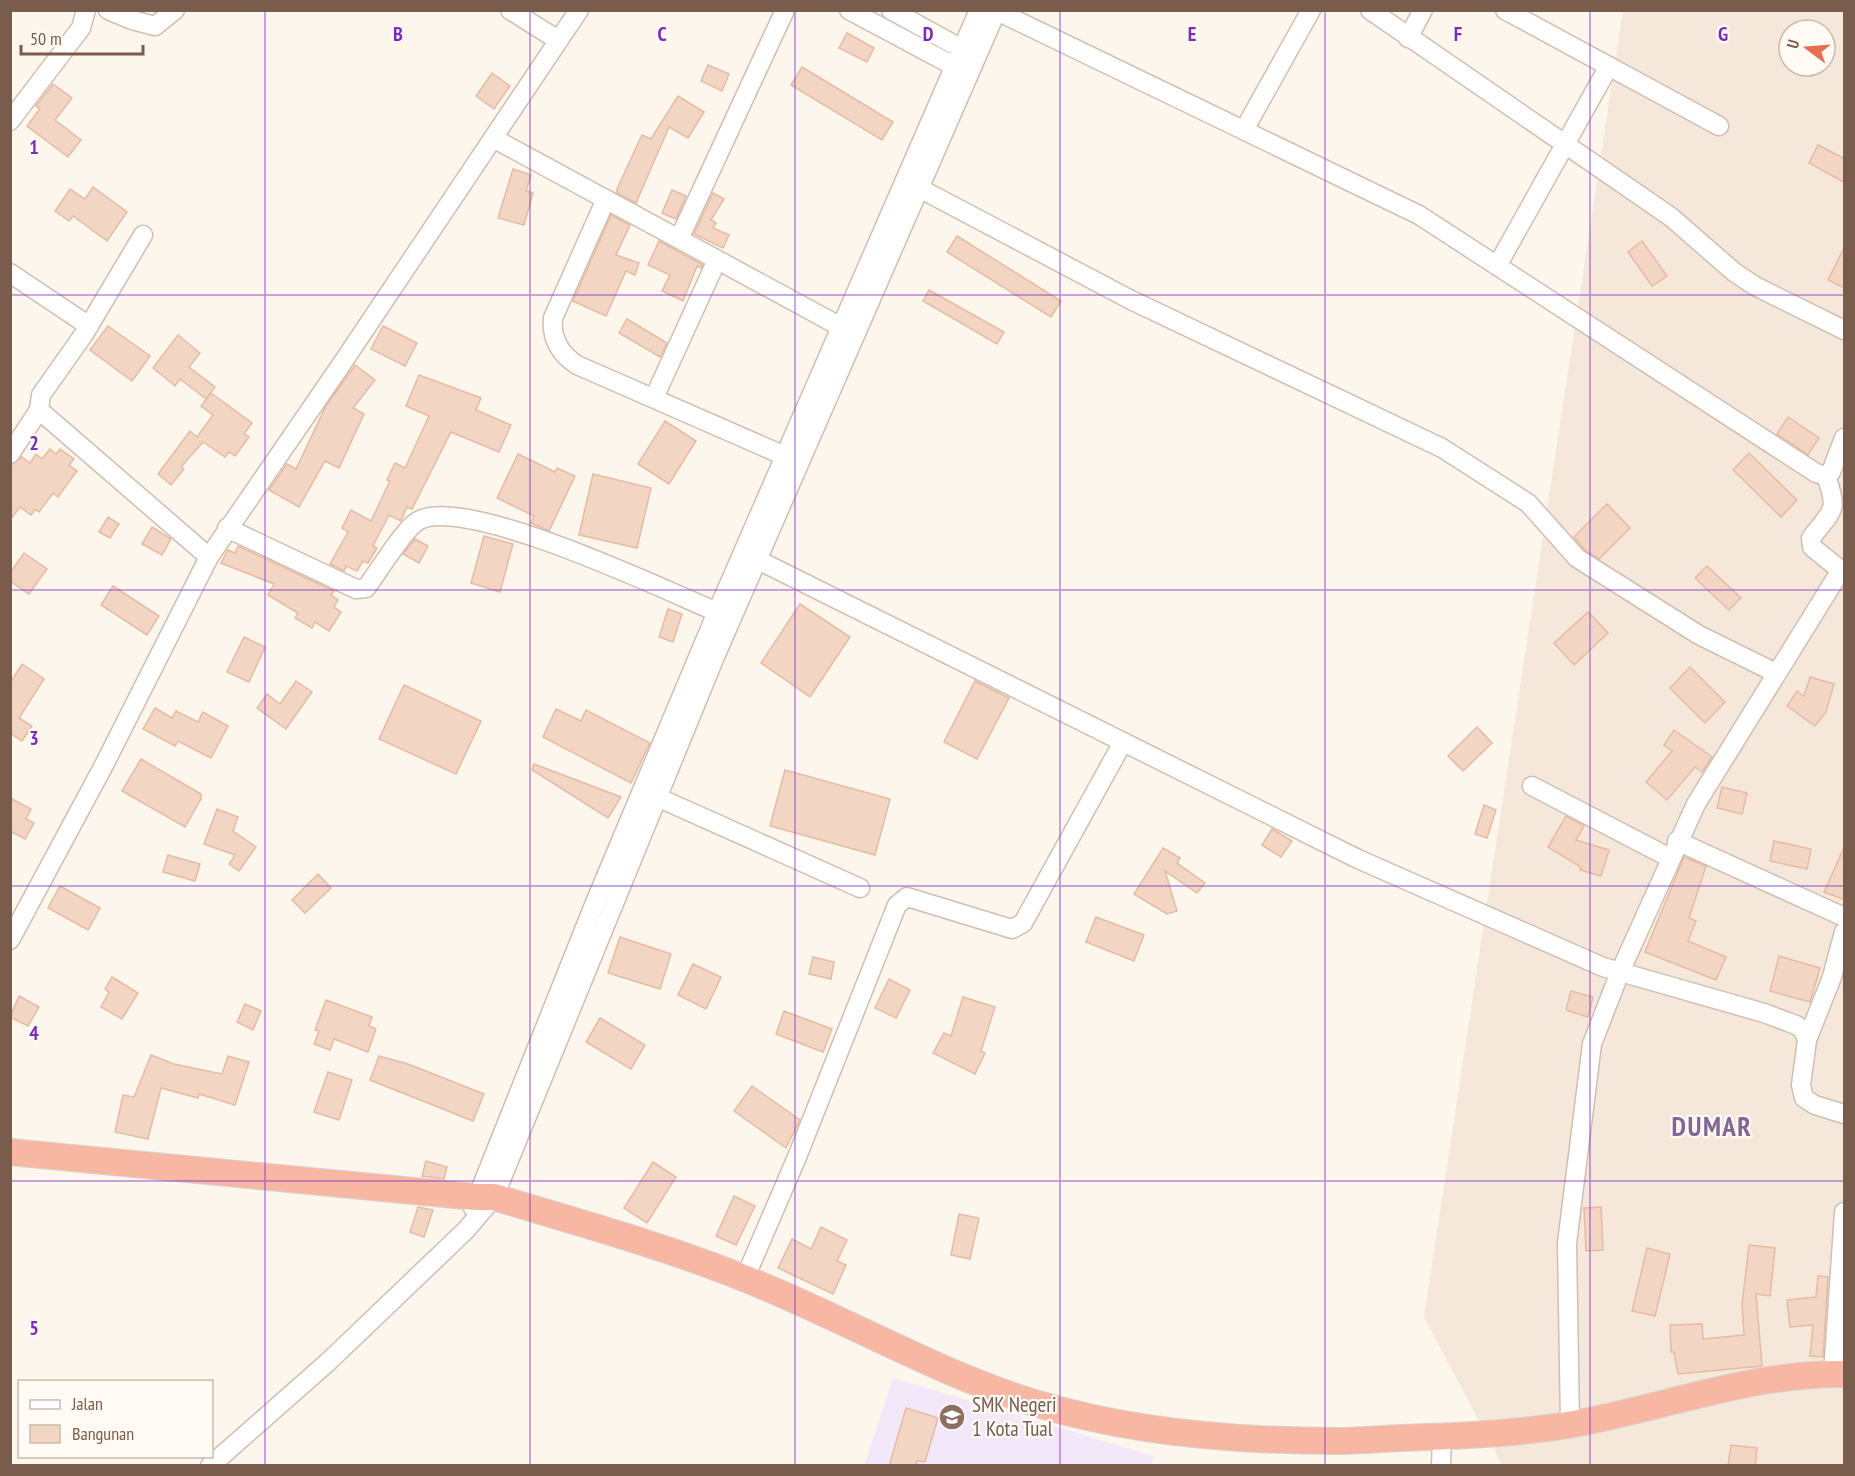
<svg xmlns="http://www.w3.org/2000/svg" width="1855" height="1476" font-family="'PT Sans Narrow',sans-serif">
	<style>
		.residential { fill: #f5e8da; fill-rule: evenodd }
		.education { fill: #f3e8fa }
		.building { fill: #f3d5c3; stroke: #e6bba3; stroke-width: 1.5 }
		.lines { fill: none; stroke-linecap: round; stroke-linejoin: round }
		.minor-casing { stroke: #d1beb0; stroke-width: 21 }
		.highway-casing { stroke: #dad1cd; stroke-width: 28 }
		.minor { stroke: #fff; stroke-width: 18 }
		.highway { stroke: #f7b7a3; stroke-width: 26 }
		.grid { fill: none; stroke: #7b2cbf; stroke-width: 1.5; stroke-opacity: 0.55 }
		.labels { text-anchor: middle; stroke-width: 4.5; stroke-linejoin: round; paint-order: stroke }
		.education-label { font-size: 21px; fill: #785e54; stroke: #fffaf3; text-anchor: start }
		.district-label { font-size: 27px; font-weight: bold; letter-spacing: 1.5px; fill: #846695; stroke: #fffaf3 }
		.grid-label { font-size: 20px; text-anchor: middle; font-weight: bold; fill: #7b2cbf; stroke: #fffaf3; stroke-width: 4.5; stroke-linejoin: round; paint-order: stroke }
	</style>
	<rect width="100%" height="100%" fill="#fdf6ec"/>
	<path class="residential" d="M 1623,11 L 1844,11 L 1844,1465 L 1502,1465 L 1424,1317 ZM 1789,30 L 1825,30 L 1825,66 L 1789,66 Z"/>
	<polygon class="education" points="893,1378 1154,1456 1151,1466 864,1466"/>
	<g class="building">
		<polygon points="847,33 874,48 867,62 839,48"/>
		<polygon points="708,65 729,74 722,91 701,81"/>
		<polygon points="802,67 893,122 882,140 791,85"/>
		<polygon points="492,73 510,86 494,109 476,96"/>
		<polygon points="53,84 72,98 55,120 81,140 68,157 27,126 40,109 36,106"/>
		<polygon points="678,96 704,112 688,138 669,127 636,203 617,193 617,189 642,135 651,139"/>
		<polygon points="1818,145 1845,159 1845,183 1809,163"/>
		<polygon points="513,169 531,175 526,191 533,193 524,225 498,218"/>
		<polygon points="93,187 127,212 107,241 73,216 69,221 55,211 70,189 85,199"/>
		<polygon points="672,190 686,196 676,219 662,213"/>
		<polygon points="713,193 724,199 711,220 716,223 713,228 729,235 723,248 694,234"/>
		<polygon points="611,215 630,225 616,255 639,263 635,275 626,271 606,316 573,301"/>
		<polygon points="957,236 1061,301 1051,317 947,252"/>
		<polygon points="659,241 703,265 701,268 697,266 683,301 662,291 670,275 648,265"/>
		<polygon points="1642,241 1667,276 1652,286 1628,252"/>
		<polygon points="1845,246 1845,288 1828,280"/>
		<polygon points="929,290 1004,332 997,344 923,301"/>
		<polygon points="627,319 667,343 660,357 619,333"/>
		<polygon points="108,326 150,356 132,381 90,350"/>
		<polygon points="383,326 417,343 405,366 371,349"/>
		<polygon points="178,335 200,353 189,367 215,387 206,399 180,379 175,386 153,368"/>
		<polygon points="355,365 375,380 353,408 364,414 339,468 325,461 299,507 269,490 287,464 296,469 326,406"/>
		<polygon points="419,375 481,398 476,410 511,425 499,452 451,432 412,509 407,507 401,521 389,515 373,546 377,548 368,563 363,561 357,571 346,566 344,571 330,564 348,532 342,528 351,510 371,521 390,481 387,480 395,463 405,468 429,416 406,406"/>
		<polygon points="211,393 252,423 244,434 249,437 235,456 229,452 225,457 203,442 181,467 184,469 171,485 158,474 190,431 197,437 213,415 201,406"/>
		<polygon points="1788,417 1819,438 1808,455 1777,434"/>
		<polygon points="665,421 696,441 669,484 638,464"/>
		<polygon points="50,449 56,454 60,449 74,459 69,465 77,471 58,497 53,493 39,512 35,509 31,515 20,507 10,520 10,465 22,457 30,463 36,454 42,459"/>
		<polygon points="1749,453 1797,500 1781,517 1733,470"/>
		<polygon points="518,454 555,472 557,468 575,476 549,531 531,523 534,516 497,498"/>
		<polygon points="593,474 651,488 637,548 579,535"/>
		<polygon points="1607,504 1630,528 1599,559 1584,549 1574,537"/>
		<polygon points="108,517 119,524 110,538 99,532"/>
		<polygon points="152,527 171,539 162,555 142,544"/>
		<polygon points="484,536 513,544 500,592 471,583"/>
		<polygon points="415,539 428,546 419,563 403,554"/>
		<polygon points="238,546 334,591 331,595 338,600 334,607 341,612 329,631 315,622 312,628 295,618 298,613 268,595 274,584 221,563 228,550 235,553"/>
		<polygon points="24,553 47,569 29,594 10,581 10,573"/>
		<polygon points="1707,566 1741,598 1729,610 1695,578"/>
		<polygon points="113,586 159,616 147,635 101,605"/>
		<polygon points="800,604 850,637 810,697 761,663"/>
		<polygon points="668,609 682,614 673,642 659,637"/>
		<polygon points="1588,612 1608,633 1574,665 1554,643"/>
		<polygon points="244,637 265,647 249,682 227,672"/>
		<polygon points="22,664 44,679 19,718 32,726 22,741 10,733 10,683"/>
		<polygon points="1690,667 1725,702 1705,723 1670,688"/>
		<polygon points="1810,677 1834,684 1826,712 1815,726 1787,706 1797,691 1804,696"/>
		<polygon points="296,681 312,692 286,729 257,708 267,694 280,704"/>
		<polygon points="975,681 1009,698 977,759 944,742"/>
		<polygon points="404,685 481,721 456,774 379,739"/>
		<polygon points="155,708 172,718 176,711 198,722 203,712 228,726 211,758 178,741 175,746 143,729"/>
		<polygon points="556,709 581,721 586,710 650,743 631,783 543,737"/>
		<polygon points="1477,727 1492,743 1463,771 1448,756"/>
		<polygon points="1674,730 1712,757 1702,772 1695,767 1667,800 1646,782 1672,751 1664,745"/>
		<polygon points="141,759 201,794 201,799 185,827 122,791"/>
		<polygon points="534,764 621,797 608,818 532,770"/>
		<polygon points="785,770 890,799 875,855 770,826"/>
		<polygon points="1722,787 1747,793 1742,814 1717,808"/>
		<polygon points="10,798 31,809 26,819 34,823 25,839 10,831"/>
		<polygon points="1484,805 1496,810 1487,838 1475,834"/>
		<polygon points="217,809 238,817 233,831 256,847 239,871 229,864 235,855 204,844"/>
		<polygon points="1566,816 1584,826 1576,840 1609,850 1601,876 1580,870 1581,867 1548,847"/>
		<polygon points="1272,829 1292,841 1281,857 1262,845"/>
		<polygon points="1774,841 1811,849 1807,869 1770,861"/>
		<polygon points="1845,845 1845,900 1824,892"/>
		<polygon points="1163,848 1180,858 1177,863 1205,883 1197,893 1165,871 1177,911 1167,914 1134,894"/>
		<polygon points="168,855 200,864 195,881 163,872"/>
		<polygon points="1684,857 1706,866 1689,918 1696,921 1688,941 1726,957 1716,980 1645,952"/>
		<polygon points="318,874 331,888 305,913 292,900"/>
		<polygon points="60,886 100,908 88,930 48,908"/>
		<polygon points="1096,917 1144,935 1134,961 1086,942"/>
		<polygon points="620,937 671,954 660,989 608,973"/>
		<polygon points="1779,956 1820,968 1810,1002 1770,991"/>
		<polygon points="813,957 834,962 831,979 809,974"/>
		<polygon points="693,964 721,977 706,1009 678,995"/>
		<polygon points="112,977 138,993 122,1019 101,1007 109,992 105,989"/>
		<polygon points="889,979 910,990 896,1018 875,1008"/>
		<polygon points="1571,991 1593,997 1588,1017 1566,1010"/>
		<polygon points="19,996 39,1007 28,1026 10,1017"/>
		<polygon points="963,997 995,1007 981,1051 985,1053 975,1074 933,1053 944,1033 951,1036"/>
		<polygon points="326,1000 372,1017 369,1026 376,1029 368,1052 334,1039 330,1050 314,1044 319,1031 315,1030"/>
		<polygon points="245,1004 261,1011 253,1030 237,1022"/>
		<polygon points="784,1011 832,1029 823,1052 776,1034"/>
		<polygon points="600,1018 645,1045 631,1069 586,1042"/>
		<polygon points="151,1055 174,1064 222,1074 228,1056 249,1062 235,1105 199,1094 198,1098 161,1088 148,1139 115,1132 123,1095 134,1097"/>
		<polygon points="379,1056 408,1064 484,1094 473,1121 370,1080"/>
		<polygon points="328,1072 352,1080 339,1120 314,1112"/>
		<polygon points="752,1086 800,1120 786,1148 734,1111"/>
		<polygon points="426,1161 447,1167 444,1179 422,1176"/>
		<polygon points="653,1162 676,1177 647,1223 624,1208"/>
		<polygon points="734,1196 755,1206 736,1245 716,1236"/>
		<polygon points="418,1207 433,1210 424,1237 410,1232"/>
		<polygon points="1601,1207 1603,1250 1586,1251 1584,1208"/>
		<polygon points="959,1214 979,1218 970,1259 951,1255"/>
		<polygon points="821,1227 847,1240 837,1261 846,1265 833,1294 778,1268 792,1239 811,1249"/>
		<polygon points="1749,1245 1775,1248 1770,1296 1756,1294 1762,1366 1678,1374 1674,1352 1671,1352 1670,1325 1702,1324 1703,1339 1744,1335 1742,1305"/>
		<polygon points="1647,1248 1670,1254 1655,1316 1632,1311"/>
		<polygon points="1818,1276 1828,1277 1823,1357 1810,1356 1813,1325 1790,1327 1787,1300 1816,1297"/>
		<polygon points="906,1408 938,1418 925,1462 917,1461 916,1466 889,1466"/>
		<polygon points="1731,1445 1757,1448 1755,1466 1728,1466"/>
	</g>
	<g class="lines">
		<defs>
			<g id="minor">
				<polyline points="108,10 132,20 155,26 175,10"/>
				<polyline points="510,10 558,40"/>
				<polyline points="849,10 965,72"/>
				<polyline points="891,10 971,54"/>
				<polyline points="1370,10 1671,217 1734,272 1755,286 1844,330"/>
				<polyline points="1505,10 1719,126"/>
				<polyline points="997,11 1419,215 1816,473 1826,476 1831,472 1844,438"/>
				<polyline points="1408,38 1423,10"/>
				<polyline points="10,121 81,28 86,10"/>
				<polyline points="1244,130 1311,10"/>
				<polyline points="493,138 841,327"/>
				<polyline points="919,188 1131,300 1442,448 1528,503 1577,558 1699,635 1776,673"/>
				<path d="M 606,199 L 553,318 C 551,338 560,354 577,365 L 785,456"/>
				<polyline points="143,235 84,334 41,395 39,410 209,557"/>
				<polyline points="679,239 785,10"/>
				<polyline points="1497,266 1609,66"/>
				<polyline points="10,273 89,326"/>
				<polyline points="654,398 717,260"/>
				<polyline points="10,454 39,410"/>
				<path d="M 1826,476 C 1839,512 1833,509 1811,538 L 1812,547 L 1844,573"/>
				<path d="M 227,528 L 356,589 L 366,588 C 378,572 401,534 415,523 C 455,489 669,592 717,612"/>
				<polyline points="758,560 1358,859 1603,967 1764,1013 1796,1025 1803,1030 1807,1040 1801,1085 1804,1098 1815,1105 1844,1114"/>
				<polyline points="1532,786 1670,858"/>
				<polyline points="648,793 860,888"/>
				<polyline points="1677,841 1844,917"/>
				<polyline points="10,940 104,765 209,557 341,365 579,10"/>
				<polyline points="1807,1040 1832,977 1844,932"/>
				<polyline points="473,1208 594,905 717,612 979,10"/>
				<polyline points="745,1278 797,1157 897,905 907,897 1012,929 1023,923 1123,742"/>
				<polyline points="1833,1374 1844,1212"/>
				<polyline points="1570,1425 1567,1243 1592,1044 1620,972 1696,804 1841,570"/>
				<polyline points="210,1466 328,1362 466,1230 494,1197 714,659 997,10"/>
				<polyline points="1441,1466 1442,1437"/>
			</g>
			<path id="highway" d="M 10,1152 L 476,1197 L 494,1197 C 576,1222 661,1245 741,1277 C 841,1316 935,1373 1038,1404 C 1134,1433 1237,1441 1337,1441 C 1358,1441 1379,1439 1400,1438 C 1456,1436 1513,1434 1568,1425 C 1660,1409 1750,1373 1844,1374"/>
		</defs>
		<use href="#minor" class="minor-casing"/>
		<use href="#highway" class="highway-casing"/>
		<use href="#minor" class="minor"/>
		<use href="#highway" class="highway"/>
	</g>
	<path class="grid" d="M 265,10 L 265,1466M 530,10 L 530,1466M 795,10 L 795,1466M 1060,10 L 1060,1466M 1325,10 L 1325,1466M 1590,10 L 1590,1466M 10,295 L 1844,295M 10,590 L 1844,590M 10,886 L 1844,886M 10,1181 L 1844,1181"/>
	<defs>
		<symbol id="school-disc" viewBox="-11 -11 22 22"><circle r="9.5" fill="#8d6e63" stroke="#fffaf3"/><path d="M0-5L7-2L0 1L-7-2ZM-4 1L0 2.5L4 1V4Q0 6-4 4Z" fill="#fff"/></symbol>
	</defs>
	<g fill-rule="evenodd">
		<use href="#school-disc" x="937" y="1402" width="30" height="30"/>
	</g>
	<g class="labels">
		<g class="education-label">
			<text x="972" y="1412">SMK Negeri<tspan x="972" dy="24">1 Kota Tual</tspan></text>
		</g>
		<g class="district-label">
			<text x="1712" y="1136">DUMAR</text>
		</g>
	</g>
	<g class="grid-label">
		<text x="398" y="41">B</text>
		<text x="662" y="41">C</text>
		<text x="928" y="41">D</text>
		<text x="1192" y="41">E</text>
		<text x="1458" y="41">F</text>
		<text x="1723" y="41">G</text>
		<text x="34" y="154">1</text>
		<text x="34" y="450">2</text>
		<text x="34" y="745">3</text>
		<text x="34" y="1040">4</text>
		<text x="34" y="1335">5</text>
	</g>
	<rect width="1855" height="1476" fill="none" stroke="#7a5c4d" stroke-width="24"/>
	<rect x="18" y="1380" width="195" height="78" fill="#fffaf3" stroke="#cabbb1" stroke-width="1.5"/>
	<rect x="30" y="1400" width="30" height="9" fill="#ffffff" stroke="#cabbb1" stroke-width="1.5"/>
	<text x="72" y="1410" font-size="18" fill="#7a5c4d">Jalan</text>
	<rect x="30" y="1425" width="30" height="18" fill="#f3d5c3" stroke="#cabbb1" stroke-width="1.5"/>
	<text x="72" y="1440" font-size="18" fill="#7a5c4d">Bangunan</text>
	<g transform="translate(1807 48) rotate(286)"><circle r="28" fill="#fffaf3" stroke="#cabbb1" stroke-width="1.5"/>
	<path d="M0-4.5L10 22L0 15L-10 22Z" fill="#e76f51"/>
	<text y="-9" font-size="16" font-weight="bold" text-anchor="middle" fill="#7a5c4d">U</text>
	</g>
	<path d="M21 45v9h122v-9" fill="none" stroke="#7a5c4d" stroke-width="3"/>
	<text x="30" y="45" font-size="18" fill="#7a5c4d" stroke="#fffaf3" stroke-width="4.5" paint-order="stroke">50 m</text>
</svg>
